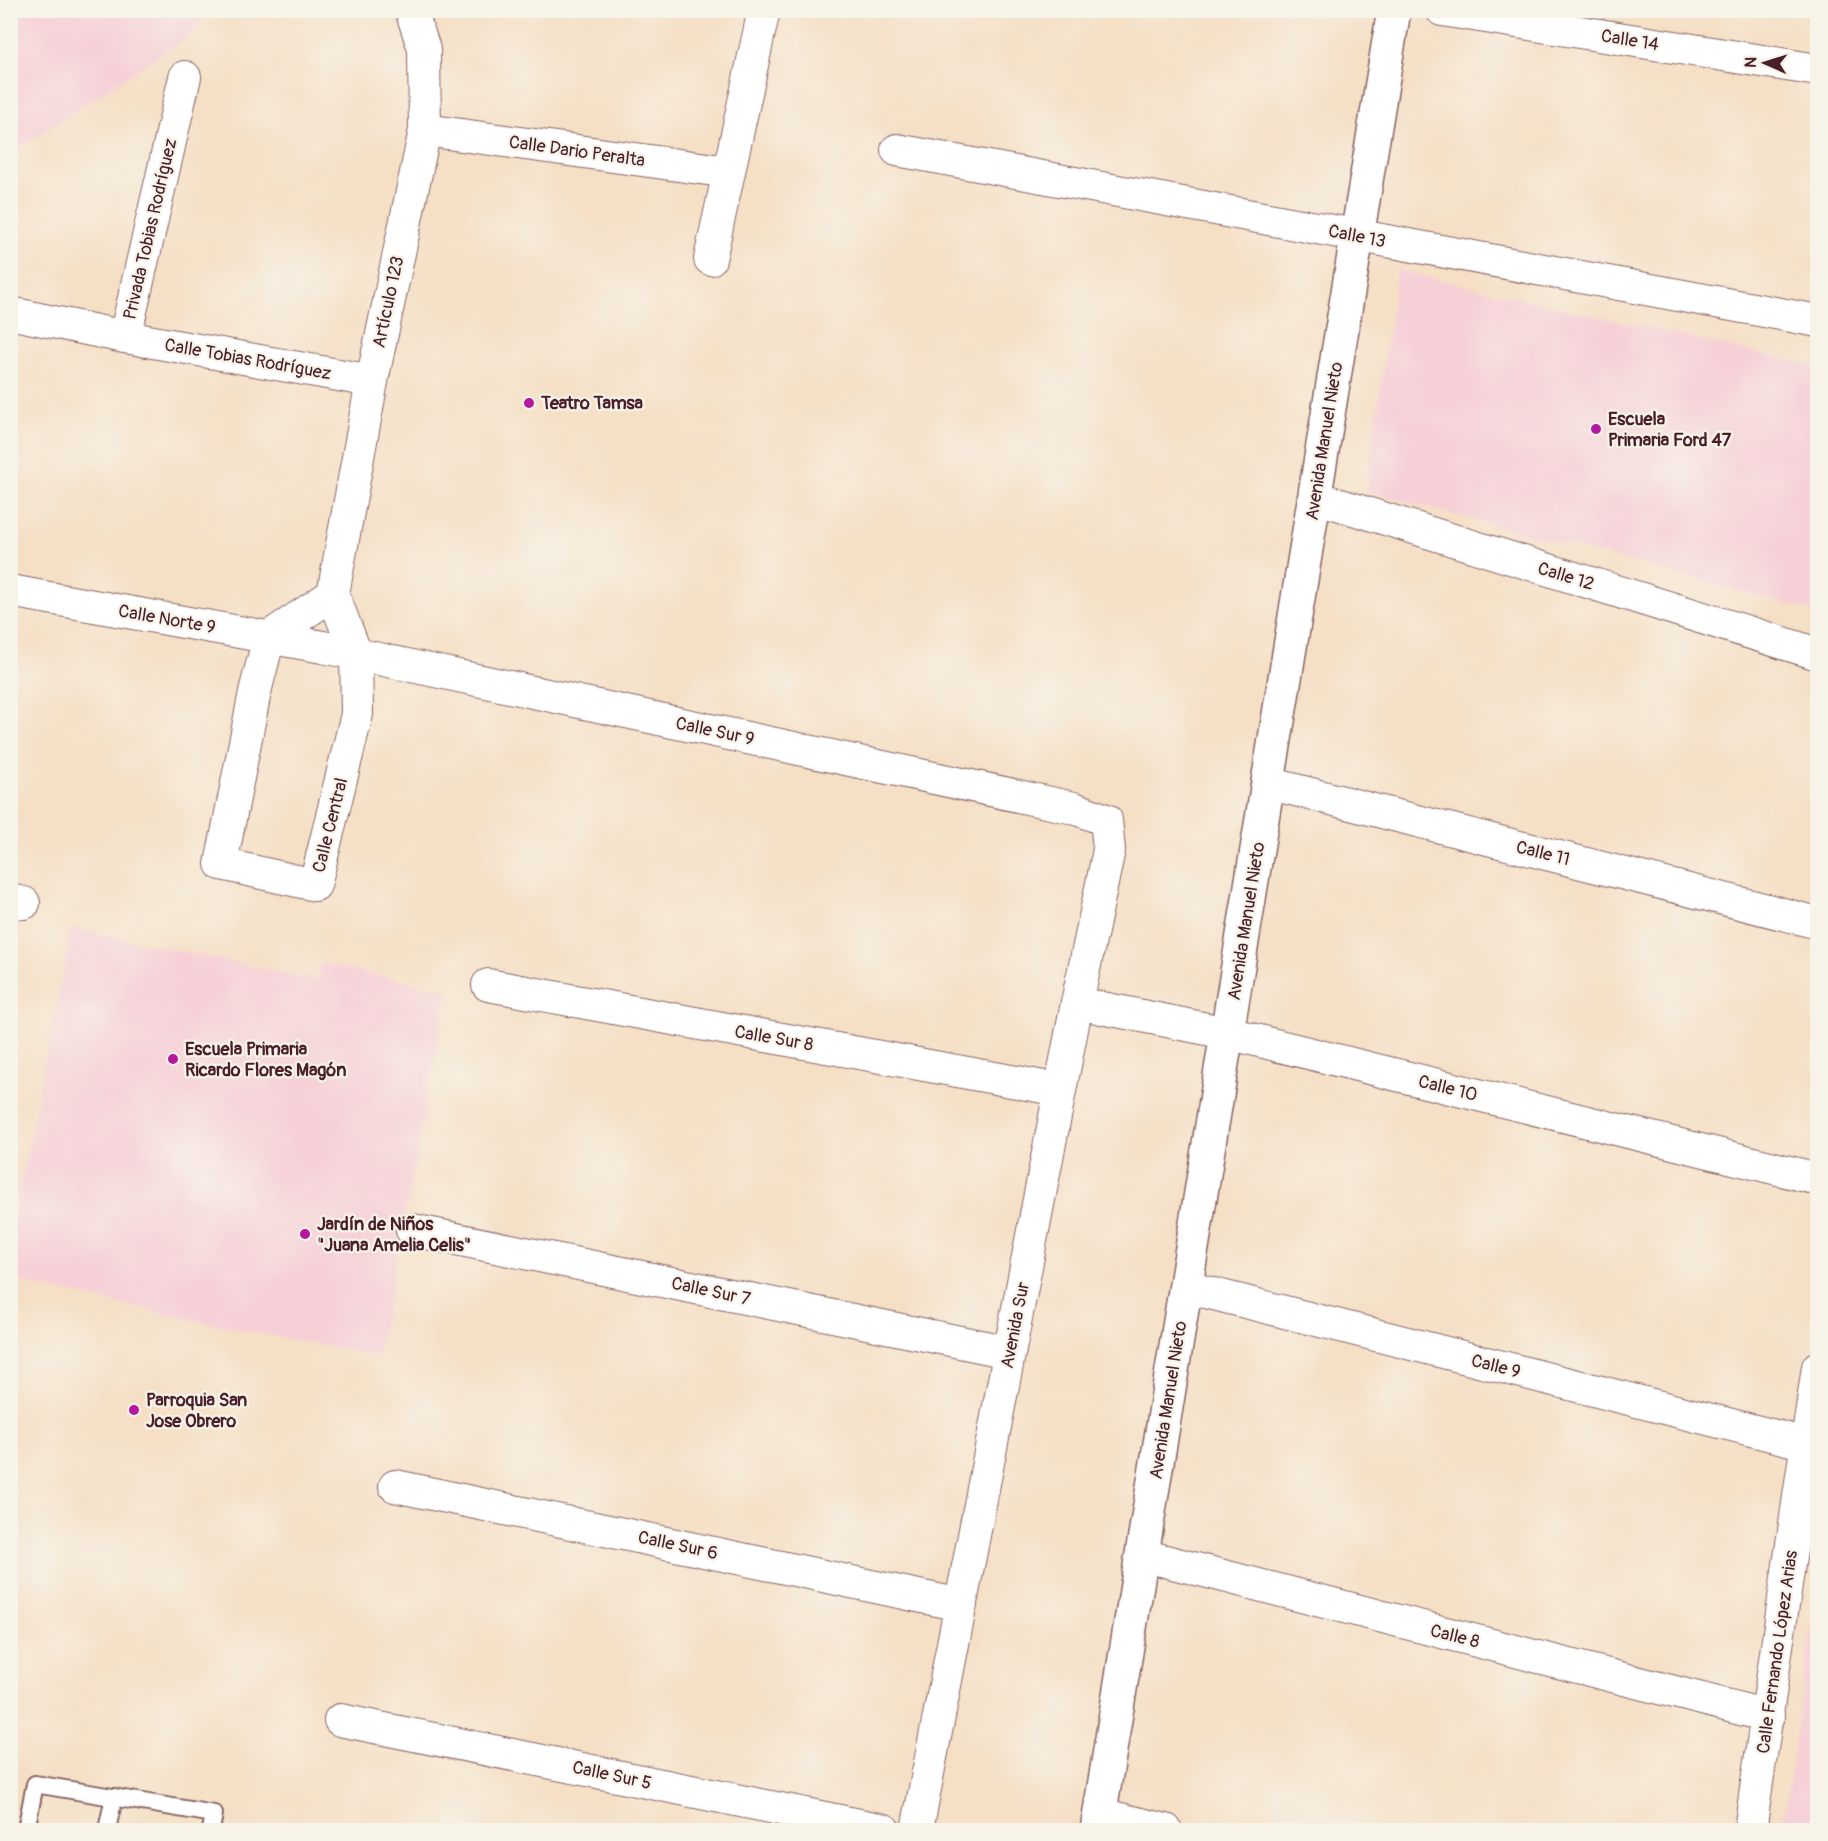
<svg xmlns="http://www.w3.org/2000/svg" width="1828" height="1841" font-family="Pangolin,sans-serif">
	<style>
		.built { fill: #f6cfd7 }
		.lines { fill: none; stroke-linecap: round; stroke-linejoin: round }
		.lane-casing { stroke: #866261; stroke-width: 20 }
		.street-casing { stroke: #866261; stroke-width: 34 }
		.secondary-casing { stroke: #866261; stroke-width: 36 }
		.lane { stroke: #fff; stroke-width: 16 }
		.street { stroke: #fff; stroke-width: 32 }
		.secondary { stroke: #fff; stroke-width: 33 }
		.poi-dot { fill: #b5179e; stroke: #f7f3e8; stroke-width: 2 }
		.labels { text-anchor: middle; stroke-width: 4.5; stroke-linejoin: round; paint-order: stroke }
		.street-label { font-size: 18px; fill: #4a1f2b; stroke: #f7f3e8 }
		.poi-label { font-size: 18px; font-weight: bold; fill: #4a1f2b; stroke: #f7f3e8; text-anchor: start }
	</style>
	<rect width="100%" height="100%" fill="#f7f3e8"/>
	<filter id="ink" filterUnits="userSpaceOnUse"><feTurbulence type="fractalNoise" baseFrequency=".0167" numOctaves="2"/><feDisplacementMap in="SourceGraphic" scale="12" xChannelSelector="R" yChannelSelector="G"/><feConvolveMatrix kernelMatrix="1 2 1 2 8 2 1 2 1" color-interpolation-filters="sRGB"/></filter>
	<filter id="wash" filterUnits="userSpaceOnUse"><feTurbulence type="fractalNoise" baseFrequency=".008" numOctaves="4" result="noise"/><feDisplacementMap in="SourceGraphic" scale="24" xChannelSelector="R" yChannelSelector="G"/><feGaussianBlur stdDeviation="1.35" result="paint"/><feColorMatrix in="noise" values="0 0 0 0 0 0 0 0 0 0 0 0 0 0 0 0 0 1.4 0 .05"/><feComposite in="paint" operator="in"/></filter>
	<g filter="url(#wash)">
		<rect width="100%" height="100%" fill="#f5dfc5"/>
		<g class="built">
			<polygon points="11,10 209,10 209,11 193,33 11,153"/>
			<polygon points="1397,270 1817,367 1817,612 1366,491"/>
			<polygon points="72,928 316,980 320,963 448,991 377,1356 194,1320 11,1280 11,1233"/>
			<polygon points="1817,1589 1817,1830 1782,1830"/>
		</g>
	</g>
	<g filter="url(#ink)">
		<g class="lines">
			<defs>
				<g id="lane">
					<polyline points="26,1830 35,1784 214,1814 211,1830"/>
					<polyline points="107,1830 114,1797"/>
				</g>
				<g id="street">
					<polyline points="1442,10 1818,70"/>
					<polyline points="425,130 729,172"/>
					<polyline points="897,150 1818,321"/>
					<polyline points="710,259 764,10"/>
					<polyline points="10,313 125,337 372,381"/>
					<polyline points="125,337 185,77"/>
					<polyline points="1315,497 1818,654"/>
					<polyline points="10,591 323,647 1074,808 1106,820 1109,850 1077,1003 917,1830"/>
					<polyline points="333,594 269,637 255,692 221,864 315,885 357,714 356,654 333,594 372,381 425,130 424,49 411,10"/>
					<polyline points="1268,783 1818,923"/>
					<polyline points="10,900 24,903"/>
					<polyline points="488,985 1060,1090"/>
					<polyline points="1077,1003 1227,1033 1818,1179"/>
					<polyline points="412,1230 1009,1352"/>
					<polyline points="1186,1287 1807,1444"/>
					<polyline points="395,1486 961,1605"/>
					<polyline points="1142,1555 1768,1716"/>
					<polyline points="340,1720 884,1830"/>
					<polyline points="1100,1814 1166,1830"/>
					<polyline points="1750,1830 1818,1367"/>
				</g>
				<polyline id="secondary" points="1097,1830 1394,10"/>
			</defs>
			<use href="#lane" class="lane-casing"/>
			<use href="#street" class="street-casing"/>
			<use href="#secondary" class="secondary-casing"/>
			<use href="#lane" class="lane"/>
			<use href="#street" class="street"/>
			<use href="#secondary" class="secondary"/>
		</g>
	</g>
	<g class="poi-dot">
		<circle cx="529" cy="403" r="6"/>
		<circle cx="1596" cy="429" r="6"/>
		<circle cx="173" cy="1059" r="6"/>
		<circle cx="305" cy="1234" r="6"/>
		<circle cx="134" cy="1410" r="6"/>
	</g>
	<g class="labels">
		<g class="street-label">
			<text transform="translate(1630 40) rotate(9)" y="6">Calle 14</text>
			<text transform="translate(577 151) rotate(8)" y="6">Calle Dario Peralta</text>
			<text transform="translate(150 229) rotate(-77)" y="6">Privada Tobias Rodríguez</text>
			<text transform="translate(1357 236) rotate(11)" y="6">Calle 13</text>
			<text transform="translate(388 302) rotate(-78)" y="6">Artículo 123</text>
			<text transform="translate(248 359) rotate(10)" y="6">Calle Tobias Rodríguez</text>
			<text transform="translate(1324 441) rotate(-81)" y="6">Avenida Manuel Nieto</text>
			<text transform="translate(1566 576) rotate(17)" y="6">Calle 12</text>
			<text transform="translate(167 619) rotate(10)" y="6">Calle Norte 9</text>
			<text transform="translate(715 731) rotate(12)" y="6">Calle Sur 9</text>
			<text transform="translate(330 825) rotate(-76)" y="6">Calle Central</text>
			<text transform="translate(1543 853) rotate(14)" y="6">Calle 11</text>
			<text transform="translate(1246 921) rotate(-81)" y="6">Avenida Manuel Nieto</text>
			<text transform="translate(774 1038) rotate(10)" y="6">Calle Sur 8</text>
			<text transform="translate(1448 1088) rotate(14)" y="6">Calle 10</text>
			<text transform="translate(711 1291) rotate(12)" y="6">Calle Sur 7</text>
			<text transform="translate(1015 1325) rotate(-79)" y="6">Avenida Sur</text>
			<text transform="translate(1496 1366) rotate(14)" y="6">Calle 9</text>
			<text transform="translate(1168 1400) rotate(-81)" y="6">Avenida Manuel Nieto</text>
			<text transform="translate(678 1545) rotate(12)" y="6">Calle Sur 6</text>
			<text transform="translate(1455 1636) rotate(14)" y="6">Calle 8</text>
			<text transform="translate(1777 1652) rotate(-82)" y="6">Calle Fernando López Arias</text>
			<text transform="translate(612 1775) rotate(12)" y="6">Calle Sur 5</text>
		</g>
		<g class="poi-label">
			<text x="541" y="409">Teatro Tamsa</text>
			<text x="1608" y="425">Escuela<tspan x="1608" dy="21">Primaria Ford 47</tspan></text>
			<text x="185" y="1055">Escuela Primaria<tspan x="185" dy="21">Ricardo Flores Magón</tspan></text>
			<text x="317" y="1230">Jardín de Niños<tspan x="317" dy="21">"Juana Amelia Celis"</tspan></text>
			<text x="146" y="1406">Parroquia San<tspan x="146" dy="21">Jose Obrero</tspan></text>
		</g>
	</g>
	<rect width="1828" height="1841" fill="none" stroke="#f7f3e8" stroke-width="36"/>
	<g transform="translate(1765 63) rotate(273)" stroke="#f7f3e8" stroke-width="4.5" paint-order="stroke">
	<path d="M0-4.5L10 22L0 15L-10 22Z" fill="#4a1f2b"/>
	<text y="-9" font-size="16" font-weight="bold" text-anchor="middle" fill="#4a1f2b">N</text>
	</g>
</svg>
